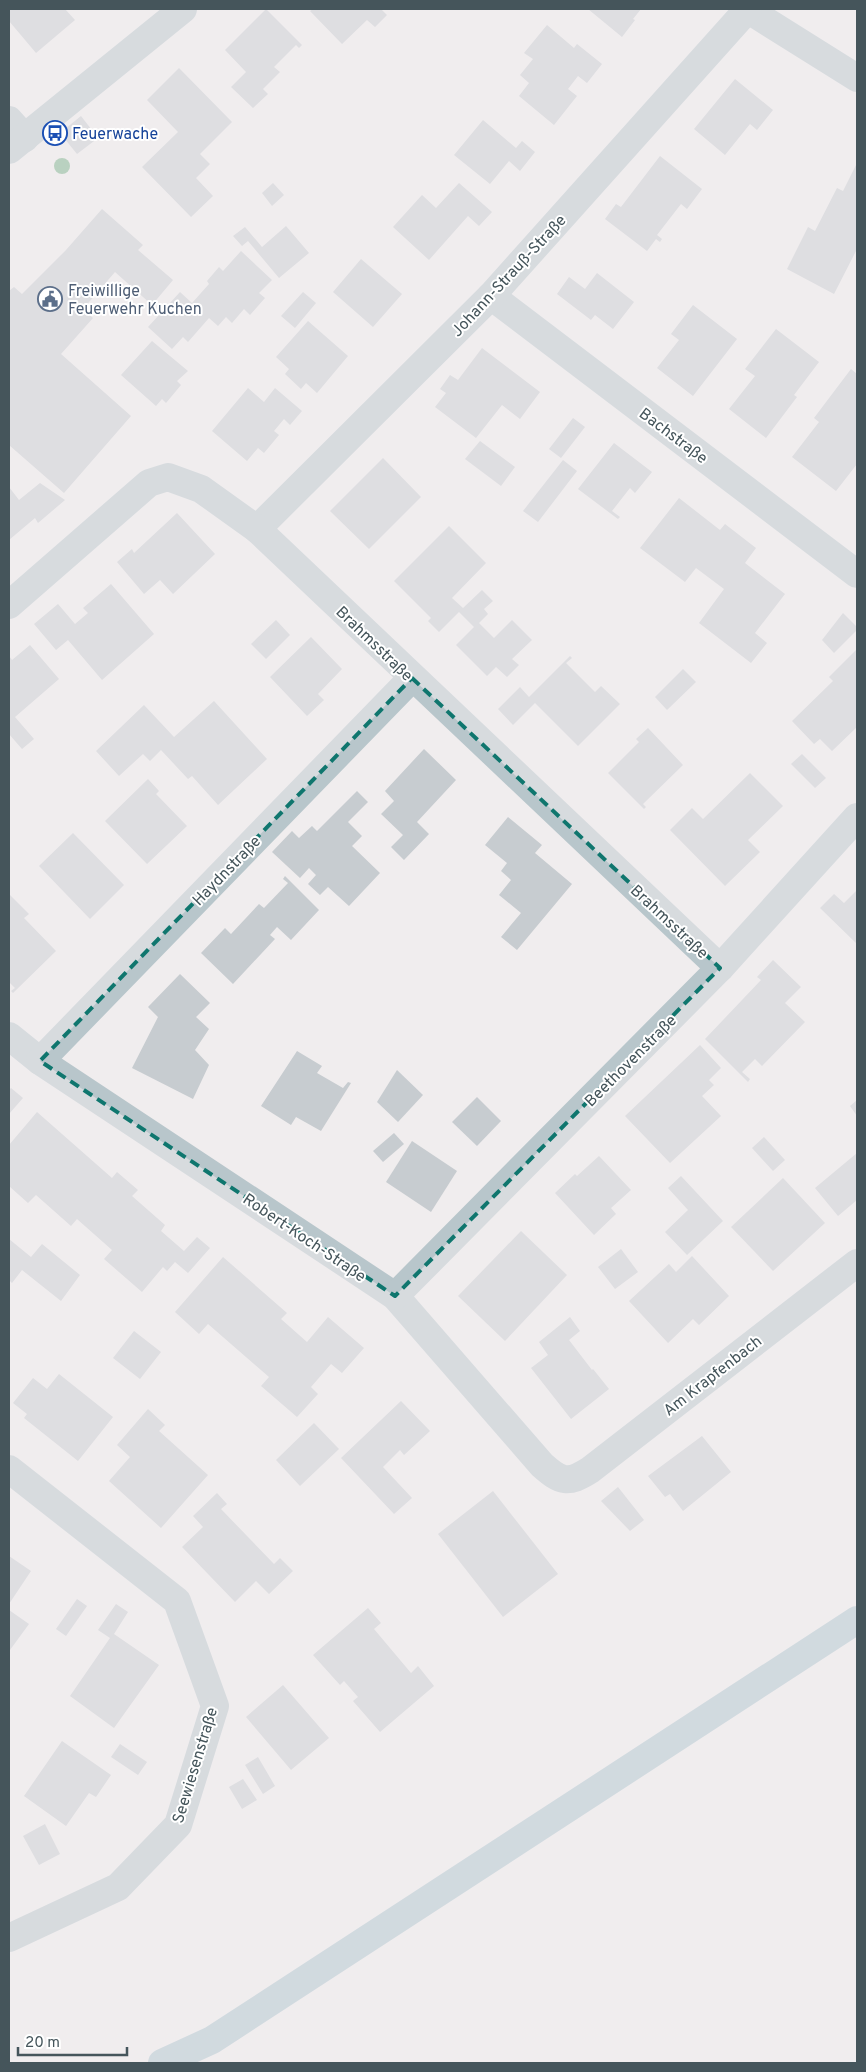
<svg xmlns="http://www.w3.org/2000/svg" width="866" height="2072" font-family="Overpass,sans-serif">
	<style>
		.building { fill: #c7ccd0 }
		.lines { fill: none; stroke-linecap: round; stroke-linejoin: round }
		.minor { stroke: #b8c6cb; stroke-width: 28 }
		.major { stroke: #acc4cd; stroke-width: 28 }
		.tree { fill: #77b087 }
		.marked { fill: none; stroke: #0f766e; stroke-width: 4; stroke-dasharray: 10 6; stroke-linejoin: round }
		.labels { text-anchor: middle; stroke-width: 4; stroke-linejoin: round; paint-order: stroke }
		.transit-label { font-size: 16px; fill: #164399; stroke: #fff; text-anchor: start }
		.street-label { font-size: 16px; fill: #45555b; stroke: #fff }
		.service-label { font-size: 16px; fill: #4e5e75; stroke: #fff; text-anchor: start }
	</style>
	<rect width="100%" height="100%" fill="#f0edee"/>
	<g class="building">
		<polygon points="9,9 65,9 75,20 36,53 9,21"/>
		<polygon points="266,9 302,45 299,48 296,45 274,67 280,72 263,89 268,94 253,108 231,87 246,72 225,50"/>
		<polygon points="313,9 381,9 387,15 375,27 367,20 342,44 310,11"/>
		<polygon points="588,9 641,9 633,19 635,20 622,37"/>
		<polygon points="547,25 574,48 577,44 602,64 587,83 578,76 568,89 577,96 554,125 519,96 529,83 520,75 533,59 524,53"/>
		<polygon points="179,68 232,122 200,154 210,164 196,178 213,196 191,217 142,167 178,132 147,100"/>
		<polygon points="735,79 773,110 757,130 750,124 725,155 694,129"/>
		<polygon points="81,116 98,138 77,154 60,133"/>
		<polygon points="483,120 516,148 522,141 535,152 520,171 509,161 490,184 454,155"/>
		<polygon points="660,156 702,189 687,209 681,204 657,235 662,239 660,242 656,239 647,251 605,219 616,204 621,207"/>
		<polygon points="857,163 857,252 856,251 834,294 787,269 808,227 815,231 837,188 843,191"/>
		<polygon points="273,183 284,195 272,206 262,193"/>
		<polygon points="459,183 492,212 479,226 468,216 429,260 393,227 422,195 436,208"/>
		<polygon points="102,209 143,245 138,250 173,280 152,305 115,272 83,309 93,318 61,354 131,416 64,493 9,445 9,291 14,287 22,294 66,250"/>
		<polygon points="286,226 309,253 279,278 248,241 242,246 233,236 245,227 262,247"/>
		<polygon points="241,251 272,280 259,293 265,298 250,315 244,309 232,323 226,317 218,326 209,318 188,342 183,337 172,349 148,327 180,292 192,303 209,284 207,281 219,267 223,271"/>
		<polygon points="361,259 402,294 373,327 333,292"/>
		<polygon points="597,273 634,302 613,329 595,315 591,320 557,294 569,277 585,289"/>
		<polygon points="303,292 316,303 295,328 281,316"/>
		<polygon points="693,305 737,339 693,396 657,368 679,340 671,334"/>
		<polygon points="308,321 348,356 317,393 306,383 301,389 285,374 289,369 276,357"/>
		<polygon points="776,329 819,362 794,395 797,397 766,438 729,409 755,376 745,369"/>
		<polygon points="152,341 188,371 177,381 181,385 166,403 162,399 156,406 121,375"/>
		<polygon points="482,348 540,392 520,419 502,405 476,438 435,407 446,393 440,389 450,375 458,380"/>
		<polygon points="851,369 857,374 857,464 836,491 792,457 819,422 814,418"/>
		<polygon points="248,388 264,402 275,388 302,411 290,425 284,419 274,431 279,435 264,453 258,448 247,461 212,431"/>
		<polygon points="573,418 585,427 561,458 549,449"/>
		<polygon points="480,441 515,467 501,486 465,459"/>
		<polygon points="614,443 652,472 635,493 630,488 612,511 620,517 618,519 578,489"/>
		<polygon points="383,458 421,497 369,549 330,511"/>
		<polygon points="563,460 577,471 538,522 523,511"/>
		<polygon points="40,483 65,500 38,523 35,518 9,540 9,487 19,500"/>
		<polygon points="679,498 720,530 725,524 756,548 745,563 785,594 755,633 767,643 751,663 699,623 724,589 696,568 685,582 640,548"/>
		<polygon points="177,513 215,554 173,594 160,580 144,594 117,562 132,549 134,553"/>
		<polygon points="449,526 486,563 452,598 463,608 482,590 493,601 484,609 488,614 479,623 494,638 512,620 532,640 512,659 519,665 507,677 496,667 487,676 456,645 474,627 459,612 439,632 428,621 431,618 394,581"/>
		<polygon points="111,584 154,634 102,680 68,640 56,650 34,624 58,604 75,624 88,613 83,608"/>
		<polygon points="843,613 857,627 857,630 834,653 822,640"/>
		<polygon points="276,620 290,635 266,659 251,644"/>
		<polygon points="311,637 342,669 318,694 324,700 307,716 270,677"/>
		<polygon points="30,645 59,679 15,717 34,739 22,749 9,734 9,656 12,660"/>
		<polygon points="857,649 857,727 832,751 820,739 814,744 792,721 833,681 829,677"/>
		<polygon points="570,656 572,658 566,663 595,692 601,686 620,704 578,746 535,703 513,725 498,709 520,687 529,697"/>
		<polygon points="683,669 696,682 667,710 655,697"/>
		<polygon points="214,701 267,759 218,805 192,776 188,779 161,750 150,761 143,754 119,776 96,751 144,705 174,737"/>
		<polygon points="648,728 683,765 643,804 646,807 644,809 608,773 639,742 636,739"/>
		<polygon points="424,749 456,780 417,822 429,834 404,860 391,847 403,835 381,814 394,801 385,791"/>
		<polygon points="802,754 826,778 815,788 791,764"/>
		<polygon points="750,773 783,806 748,840 760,852 725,886 670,830 692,808 703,819"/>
		<polygon points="148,779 159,791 156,794 187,826 147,864 105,821"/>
		<polygon points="357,791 368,802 348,822 362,836 352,846 380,873 349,906 328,887 320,895 308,884 316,875 309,868 300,878 272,852 292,831 299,838 312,826 317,831"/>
		<polygon points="508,817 542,845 535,853 572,884 517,950 501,937 521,913 499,895 511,880 501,871 507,863 485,845"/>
		<polygon points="73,833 124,885 90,919 39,866"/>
		<polygon points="285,876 319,910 291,940 277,927 270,935 275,939 233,984 201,953 225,928 231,934 259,904 264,908 288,883 283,879"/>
		<polygon points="857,890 857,944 820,908 834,894 844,903"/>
		<polygon points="9,894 29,914 24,918 56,951 13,993 11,991 15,988 9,982"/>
		<polygon points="773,960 801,987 785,1003 805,1022 762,1066 755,1059 742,1072 750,1079 748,1082 705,1039 761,980 757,977"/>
		<polygon points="180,974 210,1003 196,1017 209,1029 195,1050 209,1065 193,1099 132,1068 158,1017 148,1007"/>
		<polygon points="700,1045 721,1068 709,1080 714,1085 702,1096 721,1116 670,1163 625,1116"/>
		<polygon points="297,1051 322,1066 317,1073 343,1088 348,1082 351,1083 321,1131 296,1117 291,1125 261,1106"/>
		<polygon points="397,1070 423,1095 398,1122 377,1102"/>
		<polygon points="11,1088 23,1098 9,1114 9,1090"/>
		<polygon points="477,1097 501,1121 477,1146 452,1122"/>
		<polygon points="857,1100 857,1116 850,1106"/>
		<polygon points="37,1112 112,1178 117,1172 138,1190 132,1196 165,1225 161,1231 184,1251 197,1237 210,1248 188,1273 175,1262 167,1271 163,1267 142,1292 104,1259 112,1250 77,1219 71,1226 36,1195 28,1203 9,1186 9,1145"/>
		<polygon points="394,1133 404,1144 383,1162 373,1151"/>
		<polygon points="764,1137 785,1160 773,1171 752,1148"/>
		<polygon points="412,1141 457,1171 431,1212 386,1182"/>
		<polygon points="857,1153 857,1200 838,1216 815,1188"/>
		<polygon points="599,1156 631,1190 611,1208 616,1214 594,1235 555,1193 575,1174 577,1176"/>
		<polygon points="681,1176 723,1221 687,1255 665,1232 688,1210 668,1188"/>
		<polygon points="783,1178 825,1223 773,1271 731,1227"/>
		<polygon points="521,1231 567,1275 505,1341 458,1296"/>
		<polygon points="9,1239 31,1257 42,1244 80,1275 61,1301 22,1270 12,1283 9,1280"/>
		<polygon points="621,1249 638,1272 615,1289 598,1267"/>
		<polygon points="692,1256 729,1296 699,1325 693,1319 668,1343 629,1301 669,1264 676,1272"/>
		<polygon points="223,1257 287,1313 281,1319 307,1342 328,1317 364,1348 342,1373 331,1364 311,1387 318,1394 297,1417 261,1386 269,1377 208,1324 199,1334 175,1312"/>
		<polygon points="570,1317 580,1331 569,1340 592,1370 593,1369 609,1389 571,1419 531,1368 548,1355 539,1342"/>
		<polygon points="134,1331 161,1352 140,1379 113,1358"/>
		<polygon points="59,1374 113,1417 78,1461 24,1418 27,1414 13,1403 33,1378 47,1389"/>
		<polygon points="401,1401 430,1431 404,1455 400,1450 383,1467 412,1498 394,1514 341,1458"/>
		<polygon points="148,1409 165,1425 159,1431 208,1475 161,1528 109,1481 130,1457 117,1445"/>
		<polygon points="314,1423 339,1449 300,1486 276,1460"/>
		<polygon points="702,1436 731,1472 683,1511 670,1494 665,1497 648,1476"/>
		<polygon points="618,1487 644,1520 630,1531 601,1501"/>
		<polygon points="493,1491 558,1574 503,1617 438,1534"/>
		<polygon points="217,1493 227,1504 221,1509 274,1564 280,1558 293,1571 269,1594 256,1581 235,1602 182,1547 203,1527 193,1516"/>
		<polygon points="9,1556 31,1571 9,1604"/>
		<polygon points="77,1599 87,1606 66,1636 56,1629"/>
		<polygon points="116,1604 128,1612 114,1634 159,1665 114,1728 70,1696 110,1638 98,1630"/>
		<polygon points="368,1608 381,1623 374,1629 411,1673 418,1666 434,1686 380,1732 353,1701 358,1697 344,1681 340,1685 313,1655"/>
		<polygon points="9,1610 29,1624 10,1650 9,1649"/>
		<polygon points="283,1685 329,1738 291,1770 246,1717"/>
		<polygon points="62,1741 111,1775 96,1797 89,1793 66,1826 24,1796"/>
		<polygon points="120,1744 147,1762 138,1775 111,1757"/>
		<polygon points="258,1757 275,1786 263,1794 245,1765"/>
		<polygon points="243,1779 257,1800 242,1809 229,1787"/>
		<polygon points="45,1824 60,1854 39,1865 23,1836"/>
	</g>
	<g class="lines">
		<g class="minor">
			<polyline points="747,9 857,78"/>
			<polyline points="9,120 25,138"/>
			<polyline points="9,150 183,9"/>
			<polyline points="491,296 857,574"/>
			<polyline points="257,529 491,296 748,9"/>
			<polyline points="9,605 149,483 168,477 201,489 257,529 720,968"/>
			<path d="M 9,1036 L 40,1061 L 395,1296 L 542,1465 C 561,1482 568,1484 590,1470 L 857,1263"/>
			<polyline points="40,1061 412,678"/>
			<polyline points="395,1296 720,968 857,817"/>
			<polyline points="9,1469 177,1601 215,1706 178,1825 118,1887 9,1938"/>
		</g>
		<polyline class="major" points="162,2063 212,2040 857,1620"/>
	</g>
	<circle class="tree" cx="62" cy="166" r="8"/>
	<path d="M0 0H866V2072H0ZM 412,678 L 720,968 L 395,1296 L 40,1061 Z" fill="#f0edee" fill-opacity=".55" fill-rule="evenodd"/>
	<path class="marked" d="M 412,678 L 720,968 L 395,1296 L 40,1061 Z"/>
	<defs>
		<symbol id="bus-ring" viewBox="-11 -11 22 22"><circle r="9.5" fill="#fff" stroke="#1a4fb4" stroke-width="1.5"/><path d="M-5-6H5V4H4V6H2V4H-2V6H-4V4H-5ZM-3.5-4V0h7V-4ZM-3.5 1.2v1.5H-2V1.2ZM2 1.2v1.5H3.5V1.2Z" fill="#1a4fb4"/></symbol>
		<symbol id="civic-ring" viewBox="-11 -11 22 22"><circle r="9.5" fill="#fff" stroke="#5c6f8a" stroke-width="1.5"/><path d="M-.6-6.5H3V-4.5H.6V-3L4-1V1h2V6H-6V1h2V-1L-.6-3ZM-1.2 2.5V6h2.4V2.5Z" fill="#5c6f8a"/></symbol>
	</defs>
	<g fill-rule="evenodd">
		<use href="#bus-ring" x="41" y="119" width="28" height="28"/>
		<use href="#civic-ring" x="36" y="285" width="28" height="28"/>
	</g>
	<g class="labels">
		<g class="transit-label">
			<text x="72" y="139">Feuerwache</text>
		</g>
		<g class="street-label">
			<text transform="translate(508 275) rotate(-47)" y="6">Johann-Strauß-Straße</text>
			<text transform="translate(674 435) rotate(37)" y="6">Bachstraße</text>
			<text transform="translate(375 643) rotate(44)" y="6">Brahmsstraße</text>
			<text transform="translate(226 870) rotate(-46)" y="6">Haydnstraße</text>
			<text transform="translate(670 921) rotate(43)" y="6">Brahmsstraße</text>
			<text transform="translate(630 1060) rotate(-45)" y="6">Beethovenstraße</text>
			<text transform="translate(305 1237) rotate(34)" y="6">Robert-Koch-Straße</text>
			<text transform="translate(712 1375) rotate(-38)" y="6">Am Krapfenbach</text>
			<text transform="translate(194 1765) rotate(-73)" y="6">Seewiesenstraße</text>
		</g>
		<g class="service-label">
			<text x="68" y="296">Freiwillige<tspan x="68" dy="18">Feuerwehr Kuchen</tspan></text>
		</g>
	</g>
	<rect width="866" height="2072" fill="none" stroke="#45555b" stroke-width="20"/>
	<path d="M18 2047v8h109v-8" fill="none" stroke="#45555b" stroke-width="2.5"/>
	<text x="25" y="2047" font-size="15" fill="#45555b" stroke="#ffffff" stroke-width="4" paint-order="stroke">20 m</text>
</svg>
